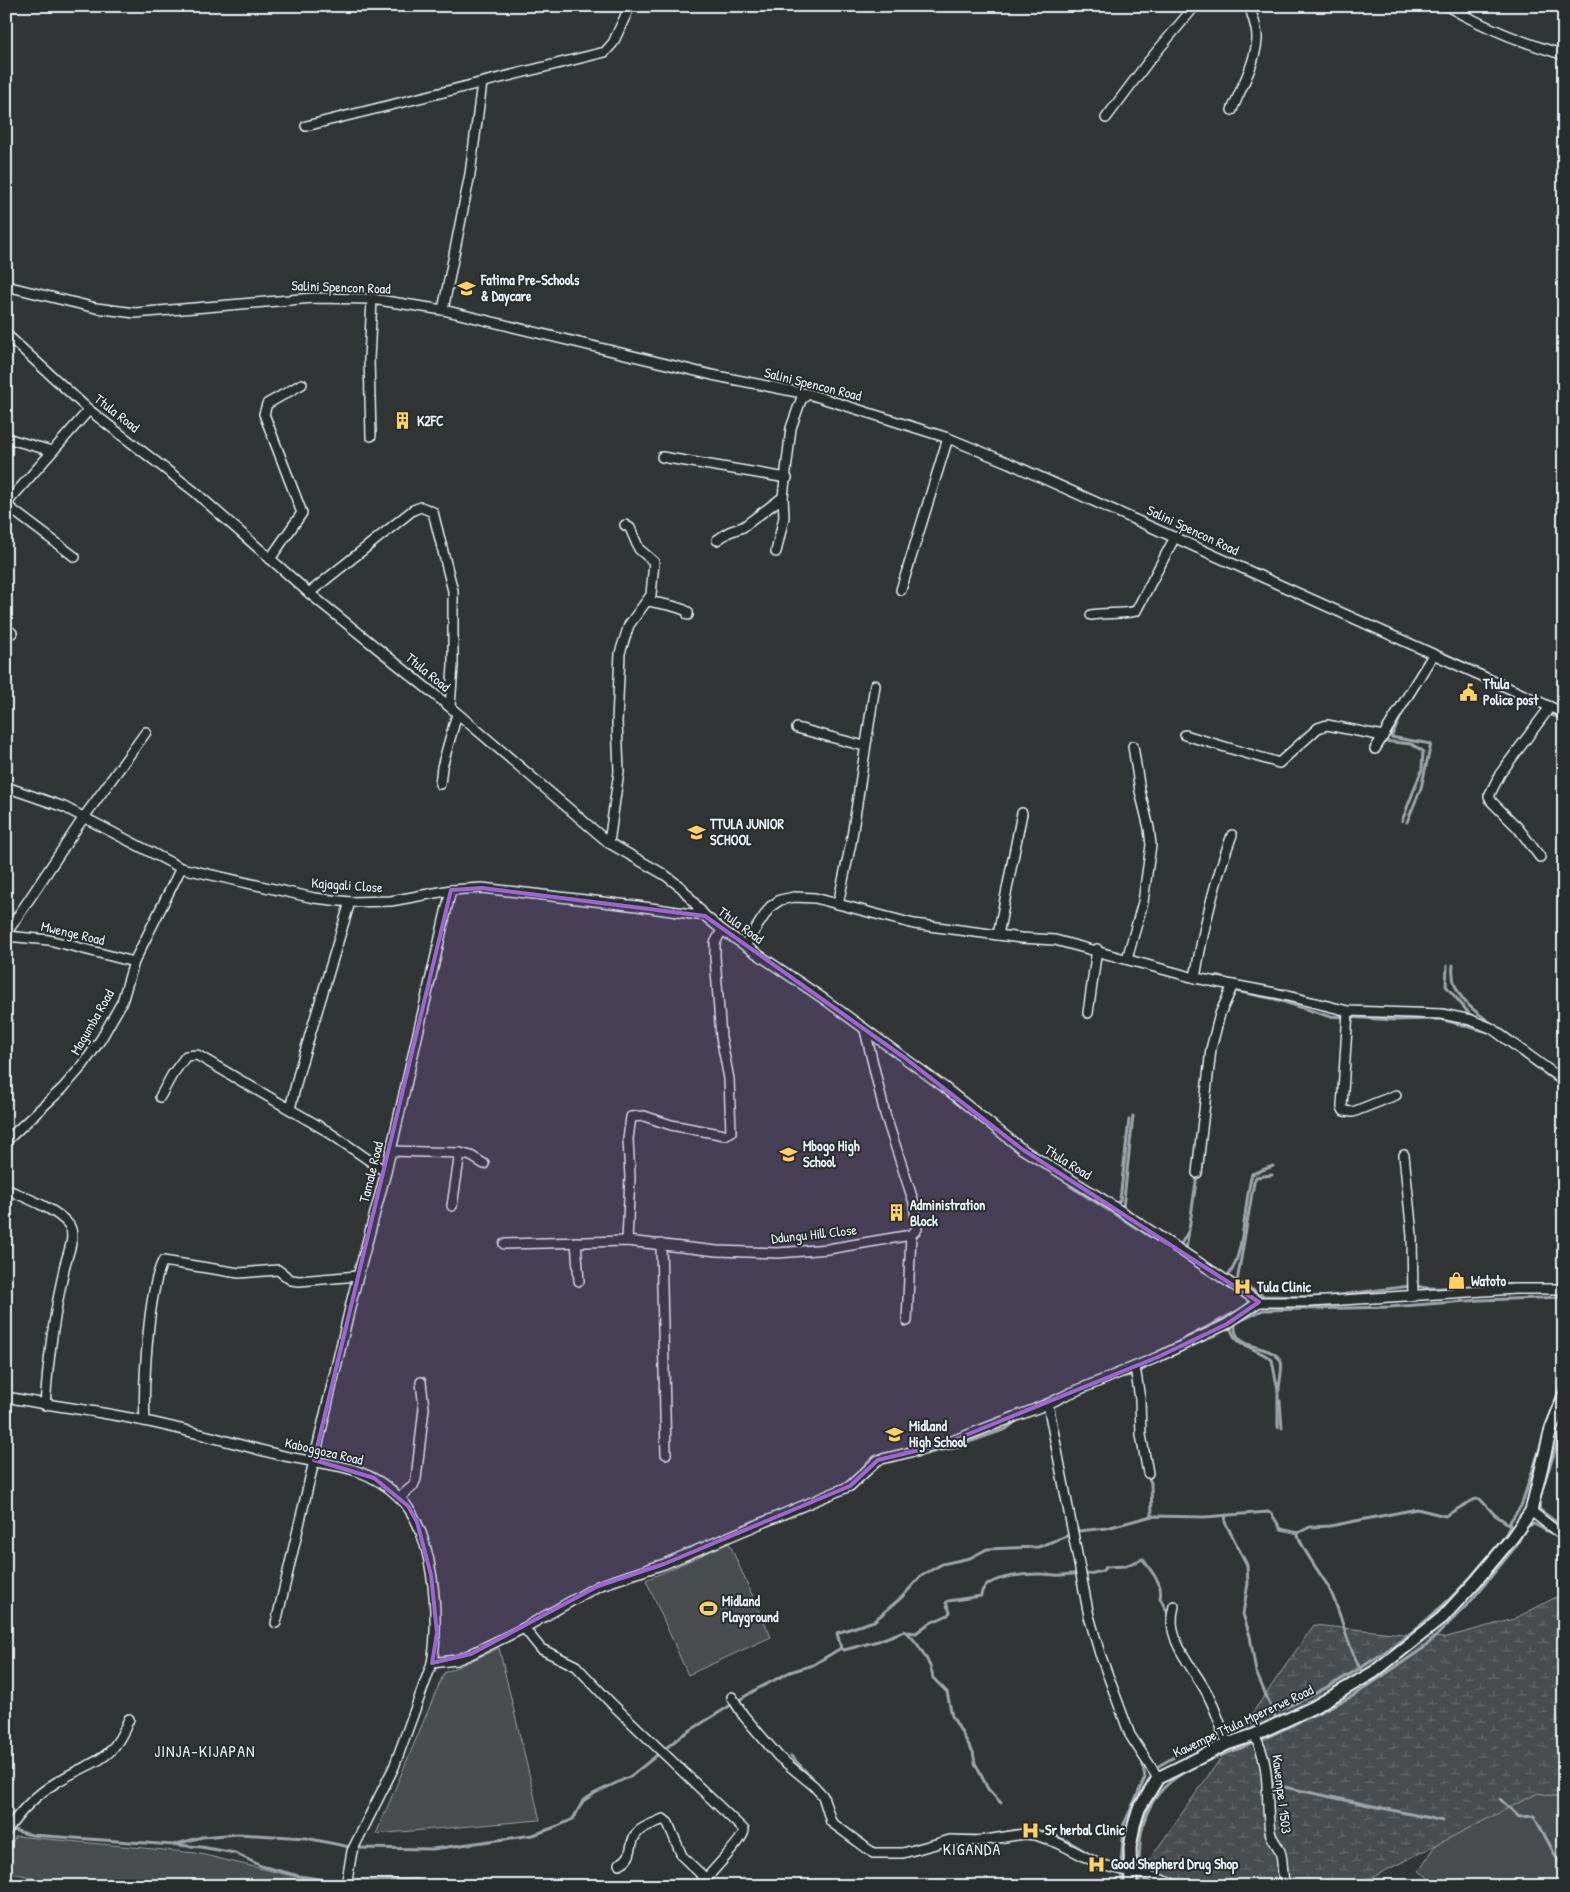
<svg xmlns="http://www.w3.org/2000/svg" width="1570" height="1892" font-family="'Patrick Hand',sans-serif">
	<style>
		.green { fill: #494d4f; stroke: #989fa4 }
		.wetland { fill: url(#wetland-marsh); stroke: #989fa4 }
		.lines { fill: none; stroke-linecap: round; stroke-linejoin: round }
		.stream { stroke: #9fa5aa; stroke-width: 3 }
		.street-casing { stroke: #e8f1f8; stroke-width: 12 }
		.secondary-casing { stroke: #e8f1f8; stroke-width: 15 }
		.street { stroke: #2a2d2e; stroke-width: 9 }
		.secondary { stroke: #2a2d2e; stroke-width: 11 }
		.marked { fill: #9c67d0; fill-opacity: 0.2; stroke: #9c67d0; stroke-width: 4; stroke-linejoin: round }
		.labels { text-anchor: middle; stroke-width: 4; stroke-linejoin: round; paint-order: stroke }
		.poi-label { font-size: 14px; font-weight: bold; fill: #e8f1f8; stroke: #2a2d2e; text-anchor: start }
		.street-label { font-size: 14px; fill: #e8f1f8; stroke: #2a2d2e }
		.quarter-label { font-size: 16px; letter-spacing: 1px; fill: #e8f1f8; stroke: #2a2d2e }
	</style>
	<defs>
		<pattern id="wetland-marsh" width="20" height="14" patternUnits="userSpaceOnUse" patternTransform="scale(1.25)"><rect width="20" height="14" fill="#494d4f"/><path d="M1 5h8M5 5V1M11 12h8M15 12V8" fill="none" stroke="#636769"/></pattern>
	</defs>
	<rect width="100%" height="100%" fill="#323536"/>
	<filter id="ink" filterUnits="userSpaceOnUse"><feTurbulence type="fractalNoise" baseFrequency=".02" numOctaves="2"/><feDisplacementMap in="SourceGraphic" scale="10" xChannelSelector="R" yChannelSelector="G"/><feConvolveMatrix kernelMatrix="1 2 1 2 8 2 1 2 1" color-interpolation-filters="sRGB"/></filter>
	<g filter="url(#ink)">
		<g class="green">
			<polygon points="729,1543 771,1637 688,1675 646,1580"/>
			<polygon points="499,1648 540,1820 376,1834 444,1673"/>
			<polygon points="1478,1782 1564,1789 1564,1870 1553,1886 1440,1886 1419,1871"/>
			<polygon points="16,1836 196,1853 334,1886 65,1886 6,1871 6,1851"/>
		</g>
		<polygon class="wetland" points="1564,1593 1564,1798 1538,1793 1373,1877 1334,1886 1131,1886 1314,1625 1443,1638 1514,1619"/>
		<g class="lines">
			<g class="stream">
				<polyline points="1443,653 1519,688"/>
				<polyline points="1477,678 1512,694"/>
				<polyline points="1548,714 1564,719"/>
				<polyline points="1401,716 1391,737 1431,744 1421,788 1407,822"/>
				<polyline points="1383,741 1411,744 1423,751 1422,769 1402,821"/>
				<polyline points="1487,794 1485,802 1491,806"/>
				<polyline points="1510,814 1520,823"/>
				<path d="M 1453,965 C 1448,1007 1496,1021 1521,1045"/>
				<polyline points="1447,966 1446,986 1473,1018"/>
				<polyline points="1217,976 1233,981"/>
				<polyline points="1274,989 1288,990 1318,1000"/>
				<polyline points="1233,994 1235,991 1275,999 1328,1016 1395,1020 1440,1019 1492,1033"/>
				<polyline points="1411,1009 1427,1009"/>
				<polyline points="1513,1049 1564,1088"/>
				<polyline points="1070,1186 1186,1259"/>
				<polyline points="1117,1204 1120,1200 1129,1120"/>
				<polyline points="1123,1208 1133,1116"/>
				<polyline points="1176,1243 1181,1244 1189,1230"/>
				<polyline points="1189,1252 1186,1250 1197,1175"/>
				<path d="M 1227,1277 C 1245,1259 1244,1200 1252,1174 L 1273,1166"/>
				<polyline points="1232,1279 1264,1296 1323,1297"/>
				<polyline points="1237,1282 1254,1182 1256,1177 1272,1175"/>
				<path d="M 1415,1285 C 1431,1294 1490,1281 1514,1285"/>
				<polyline points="1332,1296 1410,1286 1410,1284"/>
				<path d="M 1564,1320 C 1557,1331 1561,1342 1564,1353"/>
				<polyline points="1240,1321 1263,1310 1390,1307 1480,1300 1564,1297"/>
				<path d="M 1232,1325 L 1235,1324 C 1232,1352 1274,1343 1281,1362 C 1283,1369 1279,1382 1279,1390"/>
				<path d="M 1226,1327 L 1231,1329 C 1235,1347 1259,1348 1272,1360 L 1278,1391 L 1278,1427"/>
				<polyline points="1157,1353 1245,1307 1249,1303 1248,1297"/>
				<polyline points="1138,1373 1153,1363"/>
				<polyline points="1118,1377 1134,1375"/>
				<polyline points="1280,1401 1282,1428"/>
				<polyline points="1035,1404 1062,1393"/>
				<polyline points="1001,1418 1016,1412"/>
				<polyline points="907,1448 924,1444"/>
				<polyline points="1139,1448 1143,1463"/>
				<polyline points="916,1457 936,1451 961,1447 969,1442 1006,1429 1019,1419"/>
				<polyline points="1147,1474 1151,1483 1152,1516"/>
				<polyline points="1541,1492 1564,1424"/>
				<polyline points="1538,1500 1540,1510 1564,1528"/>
				<polyline points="1226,1515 1225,1522 1247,1565 1248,1583 1243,1614 1250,1636 1256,1672 1275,1716"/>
				<polyline points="1509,1523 1521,1506 1564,1375"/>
				<polyline points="1526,1526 1534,1524 1556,1536 1564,1544"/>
				<path d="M 1075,1527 L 1079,1531 L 1107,1528 L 1152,1516 L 1205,1517 L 1268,1512 L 1271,1513 L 1281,1529 L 1298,1533 L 1310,1527 L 1330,1526 L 1417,1509 L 1445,1516 L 1475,1499 L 1480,1499 L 1495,1515 L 1510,1525 C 1505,1540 1491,1552 1481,1565 C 1423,1635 1348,1682 1264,1717 C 1255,1721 1234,1732 1226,1730"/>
				<path d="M 1298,1533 C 1297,1542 1322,1576 1328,1586 C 1342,1613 1346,1644 1361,1670"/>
				<path d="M 1143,1559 C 1150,1571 1164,1583 1160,1598 L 1172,1621 L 1174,1644 L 1180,1657 L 1207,1699 L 1217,1726 L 1217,1736 L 1193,1746 L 1155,1768 C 1125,1733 1102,1662 1091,1617 C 1088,1603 1088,1589 1085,1575 L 1102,1571 L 1106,1567 L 1125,1566 Z"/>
				<path d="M 907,1632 L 916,1633 L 928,1624 L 948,1615 L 950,1612 L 946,1603 L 948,1601 L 981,1596 C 982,1573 1039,1573 1055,1575 C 1063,1576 1071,1573 1079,1574"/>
				<polyline points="841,1648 837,1633 874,1621 902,1597 921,1576 942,1564 970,1558 987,1549 1038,1547 1072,1534"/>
				<polyline points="1266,1755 1261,1740 1353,1696 1425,1647 1470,1602 1516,1546 1526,1527"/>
				<polyline points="791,1756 815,1781"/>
				<polyline points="1270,1778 1275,1785 1443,1821"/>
				<polyline points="1500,1799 1519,1817 1534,1816 1564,1871"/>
				<polyline points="9,1829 32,1835 173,1845 202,1837 238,1834 306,1838 350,1847"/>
				<path d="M 1004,1833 C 1038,1825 1061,1835 1089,1854"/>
				<polyline points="952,1836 983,1836"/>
				<polyline points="177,1845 201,1847 235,1853 261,1866 299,1876 341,1882"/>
				<path d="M 356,1848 L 433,1849 L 533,1835 L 558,1826 L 573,1819 L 583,1801 L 595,1793 L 631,1776 L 681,1736 L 757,1689 L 790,1672 L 813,1665 L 841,1648 L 844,1650 L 878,1641 L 904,1631 C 915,1637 932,1664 933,1678 L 947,1692 L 952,1716 L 973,1752 L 975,1763 L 988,1789 L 1001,1803"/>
				<polyline points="1099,1859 1121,1865 1124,1824 1145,1778 1142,1760"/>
				<path d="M 1138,1871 C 1140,1857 1139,1843 1142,1829 C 1154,1772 1208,1762 1253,1743 L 1255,1746"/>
				<polyline points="1119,1872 1121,1872 1123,1886"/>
				<polyline points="350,1882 415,1880 459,1886"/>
				<polyline points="1140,1886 1139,1879 1143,1878"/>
			</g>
			<defs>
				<g id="street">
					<path d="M 1447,6 C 1483,27 1524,43 1564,55"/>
					<path d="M 1232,110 C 1241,88 1255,64 1257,40 C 1258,28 1252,18 1250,6"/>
					<polyline points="1106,118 1148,62 1195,6"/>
					<polyline points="306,126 605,52 613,43 630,6"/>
					<polyline points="6,286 96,308 135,313 313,298 372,299 443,310 712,375 812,395 948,438 1009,463 1564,713"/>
					<polyline points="443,310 470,174 482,83"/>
					<polyline points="6,334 89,410 195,492 309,593 450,707 609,843 665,875 682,888 705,916 722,930 824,999 944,1087 1022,1149 1101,1198 1259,1302 1311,1302 1515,1289 1564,1289"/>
					<polyline points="371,436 369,359 372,299"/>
					<polyline points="6,438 52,451"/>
					<polyline points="662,457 787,478"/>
					<polyline points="6,504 89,410"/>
					<polyline points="6,505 75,557"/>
					<polyline points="717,540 729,532 743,527 783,497"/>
					<polyline points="776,552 784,517 783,497 791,428 801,400 808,394"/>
					<polyline points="270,559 302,513 264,414 267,404 302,384"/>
					<polyline points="901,590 948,438"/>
					<polyline points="309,593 413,510 421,507 433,512 453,591 453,666 450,707"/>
					<path d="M 648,601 C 660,604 678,605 688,612 L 688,615"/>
					<path d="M 1091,615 C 1106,612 1122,615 1136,611 L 1175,537"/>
					<polyline points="6,628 12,633"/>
					<polyline points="797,728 864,746"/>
					<polyline points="1185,735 1279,763 1318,728 1327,725 1383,736"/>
					<polyline points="1375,749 1433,655"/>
					<polyline points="440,784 442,767 457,714"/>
					<polyline points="6,787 64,807 181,868 314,898 350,902 391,901 451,890 482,888 637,906 705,916"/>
					<polyline points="609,843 619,771 617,722 620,653 629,625 651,595 654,562 639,549 630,528 625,525"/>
					<polyline points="1540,857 1518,828 1492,802 1489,796 1500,774 1550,707"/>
					<polyline points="838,904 851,843 875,685"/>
					<polyline points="6,934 84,817 146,732"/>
					<polyline points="998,935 1022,813"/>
					<polyline points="6,936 49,940 134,962"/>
					<polyline points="745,945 770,907 780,900 794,897 815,898 914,924 1021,938 1055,940 1195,978 1275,993 1348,1011 1442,1014 1471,1020 1491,1028 1564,1081"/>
					<polyline points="1127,959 1143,902 1151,845 1149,828 1140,791 1133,746"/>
					<path d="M 1195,978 C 1203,930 1215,880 1232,835"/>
					<polyline points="1348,1011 1342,1107 1344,1111 1353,1112 1396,1095"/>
					<polyline points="1088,1013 1097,949"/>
					<polyline points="160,1097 172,1075 186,1056 197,1055 327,1131 386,1172"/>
					<polyline points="290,1109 300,1068 350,902"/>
					<polyline points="6,1141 63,1088 83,1065 101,1039 122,1002 134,962 181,868"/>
					<polyline points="391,1151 460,1153 471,1156 484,1164"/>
					<polyline points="1404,1155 1412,1235 1413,1296"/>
					<polyline points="1197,1173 1211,1049 1220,1014 1233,985"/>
					<path d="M 6,1189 C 24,1197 57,1209 69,1225 C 77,1237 66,1257 64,1269 C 54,1315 48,1359 45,1405"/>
					<polyline points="452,1206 460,1153"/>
					<polyline points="627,1241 630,1177 628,1139 631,1117 644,1116 671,1125 725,1135 731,1132 729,1079 721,1037 715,957 715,943 722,930"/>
					<polyline points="576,1242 579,1281"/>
					<polyline points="504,1244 627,1241 717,1251 778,1253 828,1249 911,1235 917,1229 914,1203 885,1114 865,1030"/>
					<polyline points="661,1244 666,1454"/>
					<polyline points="907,1321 911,1235"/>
					<polyline points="1135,1367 1140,1399 1141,1435 1148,1473"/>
					<path d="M 6,1397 C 52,1406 99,1411 144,1421 C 190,1430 235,1444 280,1455 C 325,1466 363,1462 399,1497 C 434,1530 440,1618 432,1663 L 394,1767 L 352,1851 L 346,1886"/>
					<polyline points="1048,1404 1089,1616 1100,1654 1130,1735 1158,1778"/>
					<path d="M 145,1421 C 143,1387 148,1290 163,1261 L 239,1273 L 278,1270 L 291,1280 L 299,1281 L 358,1276"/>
					<polyline points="400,1497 413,1486 416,1479 424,1408 421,1382"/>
					<polyline points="1531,1511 1564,1537"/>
					<path d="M 1174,1606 C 1164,1640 1193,1666 1207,1693 C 1215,1709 1222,1727 1227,1744"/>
					<polyline points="276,1623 353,1295 386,1172 451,890"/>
					<path d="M 524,1628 L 541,1649 L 576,1666 L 611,1703 L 744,1830 C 745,1839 708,1874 701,1886"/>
					<polyline points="432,1663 456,1660 471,1654 524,1628 598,1586 664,1564 850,1486 878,1460 944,1444 1048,1404 1068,1394 1158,1357 1227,1324 1259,1302"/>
					<polyline points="732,1697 743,1715 779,1757 814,1786 823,1796 831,1822 873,1853 903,1853 950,1840 979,1841 1024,1834 1036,1835 1058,1843 1101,1865 1150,1876 1179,1886"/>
					<path d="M 1254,1735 C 1272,1765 1265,1798 1270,1831 C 1271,1840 1280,1847 1281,1855 C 1283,1865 1282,1875 1285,1886"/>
					<path d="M 6,1832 C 20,1811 35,1795 57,1782 C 94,1759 111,1765 129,1719"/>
					<path d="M 619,1864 C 636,1858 627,1842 638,1832 C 643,1826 656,1823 663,1819 L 668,1823 L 682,1856 L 705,1878"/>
				</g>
				<polyline id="secondary" points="1131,1886 1130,1848 1134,1825 1139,1809 1158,1778 1227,1744 1254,1735 1314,1707 1374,1672 1442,1618 1476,1581 1512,1538 1531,1511 1551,1429 1564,1396"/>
			</defs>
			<use href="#street" class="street-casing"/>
			<use href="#secondary" class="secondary-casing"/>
			<use href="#street" class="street"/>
			<use href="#secondary" class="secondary"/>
		</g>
	</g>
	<path class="marked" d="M 482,888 L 705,916 L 905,1058 L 1022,1149 L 1259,1302 L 1227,1324 L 1158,1357 L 944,1444 L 878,1460 L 850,1486 L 664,1564 L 598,1586 L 471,1654 L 432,1663 L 437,1633 L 431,1575 L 417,1522 L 408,1506 L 374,1478 L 314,1460 L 451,890 Z"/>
	<defs>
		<symbol id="school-bare" viewBox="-9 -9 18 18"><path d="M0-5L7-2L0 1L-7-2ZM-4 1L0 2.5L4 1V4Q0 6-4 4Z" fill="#ffd166" stroke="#2a2d2e" stroke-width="2.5" paint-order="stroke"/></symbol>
		<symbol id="building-bare" viewBox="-9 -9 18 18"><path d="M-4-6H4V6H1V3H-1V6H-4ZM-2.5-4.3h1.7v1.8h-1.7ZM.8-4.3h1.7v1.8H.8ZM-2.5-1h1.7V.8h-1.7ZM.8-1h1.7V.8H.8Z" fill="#ffd166" stroke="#2a2d2e" stroke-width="2.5" paint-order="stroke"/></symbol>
		<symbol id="civic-bare" viewBox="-9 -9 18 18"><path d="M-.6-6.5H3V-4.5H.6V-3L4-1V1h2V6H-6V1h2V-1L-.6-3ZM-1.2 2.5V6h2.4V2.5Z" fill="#ffd166" stroke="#2a2d2e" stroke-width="2.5" paint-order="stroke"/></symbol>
		<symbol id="shop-bare" viewBox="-9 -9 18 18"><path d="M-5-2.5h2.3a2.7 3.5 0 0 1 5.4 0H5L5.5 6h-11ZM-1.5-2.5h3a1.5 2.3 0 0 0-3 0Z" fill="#ffd166" stroke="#2a2d2e" stroke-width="2.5" paint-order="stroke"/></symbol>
		<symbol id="hospital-bare" viewBox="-9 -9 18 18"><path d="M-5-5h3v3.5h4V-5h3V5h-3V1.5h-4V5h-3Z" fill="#ffd166" stroke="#2a2d2e" stroke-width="2.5" paint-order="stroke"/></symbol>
		<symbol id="stadium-bare" viewBox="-9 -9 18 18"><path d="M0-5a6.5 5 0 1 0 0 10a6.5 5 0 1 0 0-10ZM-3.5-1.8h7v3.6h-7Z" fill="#ffd166" stroke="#2a2d2e" stroke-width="2.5" paint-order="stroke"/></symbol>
	</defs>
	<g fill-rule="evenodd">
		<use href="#school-bare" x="454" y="276" width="25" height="25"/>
		<use href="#building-bare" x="390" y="408" width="25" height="25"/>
		<use href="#civic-bare" x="1456" y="680" width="25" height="25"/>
		<use href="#school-bare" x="684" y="820" width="25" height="25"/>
		<use href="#school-bare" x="776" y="1142" width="25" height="25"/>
		<use href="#building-bare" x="884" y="1200" width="25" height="25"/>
		<use href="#shop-bare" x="1444" y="1268" width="25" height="25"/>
		<use href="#hospital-bare" x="1230" y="1274" width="25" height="25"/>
		<use href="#school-bare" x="882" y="1422" width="25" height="25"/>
		<use href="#stadium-bare" x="696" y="1596" width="25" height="25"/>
		<use href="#hospital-bare" x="1018" y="1818" width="25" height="25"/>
		<use href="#hospital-bare" x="1084" y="1852" width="25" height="25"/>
	</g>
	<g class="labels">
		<g class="poi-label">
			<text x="481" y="285">Fatima Pre-Schools<tspan x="481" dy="16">&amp; Daycare</tspan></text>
			<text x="417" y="426">K2FC</text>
			<text x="1483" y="689">Ttula<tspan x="1483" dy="16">Police post</tspan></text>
			<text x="710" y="829">TTULA JUNIOR<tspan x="710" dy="16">SCHOOL</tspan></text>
			<text x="803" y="1151">Mbogo High<tspan x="803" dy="16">School</tspan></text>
			<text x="910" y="1210">Administration<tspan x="910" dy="16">Block</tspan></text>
			<text x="1471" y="1286">Watoto</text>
			<text x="1257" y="1292">Tula Clinic</text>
			<text x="909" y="1431">Midland<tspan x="909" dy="16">High School</tspan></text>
			<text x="722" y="1606">Midland<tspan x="722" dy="16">Playground</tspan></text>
			<text x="1045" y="1835">Sr herbal Clinic</text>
			<text x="1111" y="1869">Good Shepherd Drug Shop</text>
		</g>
		<g class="street-label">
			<text transform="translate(341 287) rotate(2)" y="5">Salini Spencon Road</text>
			<text transform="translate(813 384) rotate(14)" y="5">Salini Spencon Road</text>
			<text transform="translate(117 413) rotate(38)" y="5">Ttula Road</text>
			<text transform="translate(1193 530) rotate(25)" y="5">Salini Spencon Road</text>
			<text transform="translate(428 672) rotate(39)" y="5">Ttula Road</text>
			<text transform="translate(347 885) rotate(4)" y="5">Kajagali Close</text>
			<text transform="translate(741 925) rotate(36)" y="5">Ttula Road</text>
			<text transform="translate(73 933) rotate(13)" y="5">Mwenge Road</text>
			<text transform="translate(92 1022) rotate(-60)" y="5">Magumba Road</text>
			<text transform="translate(1068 1162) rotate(32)" y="5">Ttula Road</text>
			<text transform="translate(371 1172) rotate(-76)" y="5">Tamale Road</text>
			<text transform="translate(814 1234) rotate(-6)" y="5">Ddungu Hill Close</text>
			<text transform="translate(324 1451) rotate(13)" y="5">Kaboggoza Road</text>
			<text transform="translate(1243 1721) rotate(-25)" y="5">Kawempe Ttula Mpererwe Road</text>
			<text transform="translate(1282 1794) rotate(83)" y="5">Kawempe I 1503</text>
		</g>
		<g class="quarter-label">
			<text x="205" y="1757">JINJA-KIJAPAN</text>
			<text x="972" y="1855">KIGANDA</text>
		</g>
	</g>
	<rect width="1570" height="1892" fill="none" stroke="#2a2d2e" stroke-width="25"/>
	<rect x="12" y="12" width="1545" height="1867" fill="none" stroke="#e8f1f8" stroke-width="2" filter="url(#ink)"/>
</svg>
